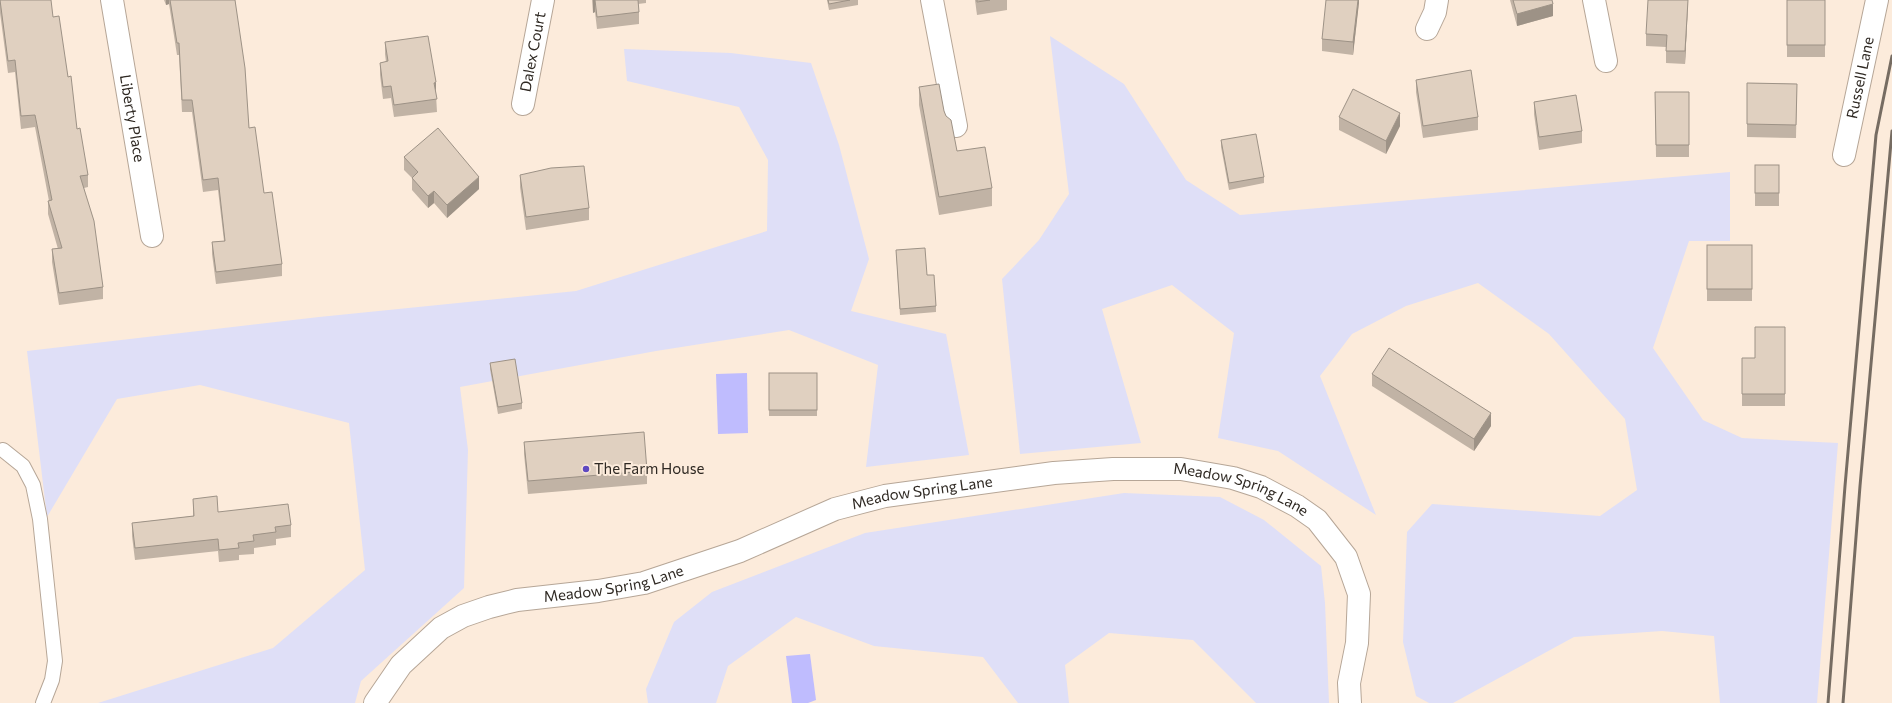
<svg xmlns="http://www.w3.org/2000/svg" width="1892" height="703" font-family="Commissioner,sans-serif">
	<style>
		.green { fill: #dfdff7 }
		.water { fill: #bfbcfe }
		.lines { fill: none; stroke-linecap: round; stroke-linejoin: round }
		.service-casing { stroke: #b6a697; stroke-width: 16 }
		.minor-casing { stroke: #b6a697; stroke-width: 24 }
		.service { stroke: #fff; stroke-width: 14 }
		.minor { stroke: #fff; stroke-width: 22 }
		.rail { stroke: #766c62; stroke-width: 3 }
		.wall { fill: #c1b3a5 }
		.shaded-wall { fill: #9d9286 }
		.building { fill: #e0d0c0; stroke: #9d9286 }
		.poi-dot { fill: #5e49c1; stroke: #fcebdb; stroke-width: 1.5 }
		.labels { text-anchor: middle; stroke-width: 4; stroke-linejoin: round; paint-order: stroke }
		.street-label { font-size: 15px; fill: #2f2923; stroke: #fcebdb }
		.poi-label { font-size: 15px; fill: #2f2923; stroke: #fcebdb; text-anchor: start }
	</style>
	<rect width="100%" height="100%" fill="#fcebdb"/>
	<g class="green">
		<polygon points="1050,36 1124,84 1186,180 1240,215 1730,172 1730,241 1689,241 1653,348 1703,420 1742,438 1838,443 1817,703 1720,703 1714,636 1662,631 1574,637 1453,703 1429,703 1416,696 1403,642 1407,532 1432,504 1600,516 1637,490 1625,419 1549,334 1478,283 1406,306 1352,334 1320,376 1376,515 1278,451 1218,438 1234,333 1172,285 1102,309 1141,443 1020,454 1002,279 1039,240 1069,194"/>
		<polygon points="624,49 731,53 811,63 839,145 869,259 851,311 946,334 969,455 866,467 878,365 789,330 656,351 460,387 468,450 464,588 361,681 355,703 98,703 273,648 365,570 349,423 200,385 117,399 47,517 27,351 319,317 576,291 767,231 768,160 739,107 627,81"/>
		<polygon points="1124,493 1220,497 1264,520 1321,566 1325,603 1329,703 1256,703 1193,640 1109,633 1065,665 1069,703 1018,703 983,657 874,646 796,617 728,666 716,703 648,703 646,689 674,622 712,592 865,533"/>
	</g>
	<g class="water">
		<polygon points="747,373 748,433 718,434 716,374"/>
		<polygon points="810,654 816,700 808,703 792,703 786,656"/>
	</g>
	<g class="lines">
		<defs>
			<polyline id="service" points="3,450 23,466 33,485 40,519 55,661 52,680 43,703"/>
			<g id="minor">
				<path id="s1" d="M 112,0 L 152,236"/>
				<polyline points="932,0 956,126"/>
				<polyline points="1594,0 1606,61"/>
				<polyline points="1427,29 1435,12 1437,0"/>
				<path id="s2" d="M 523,104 L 543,0"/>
				<path id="s3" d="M 1844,155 L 1877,0"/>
				<path id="s4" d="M 375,703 L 401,665 L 441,628 L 463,616 L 489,607 L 517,600 L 598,591 L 644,583 L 740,551 L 835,509 L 885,496 L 1054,473 L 1113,469 L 1181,469 L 1233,478 L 1261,487 L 1297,506 L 1317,520 L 1346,557 L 1359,594 L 1357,643 L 1349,683 L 1350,703"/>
			</g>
		</defs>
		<use href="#service" class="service-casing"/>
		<use href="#minor" class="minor-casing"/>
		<use href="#service" class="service"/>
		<use href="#minor" class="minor"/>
		<g class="rail">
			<polyline points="1828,703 1845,486 1876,135 1892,56"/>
			<polyline points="1843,703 1860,486 1892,131"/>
		</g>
	</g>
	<g class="wall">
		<polygon points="0,0 53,17 68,77 77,129 88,175 88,187 84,188 103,287 103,299 59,305 52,262 52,249 58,249 48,214 48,201 49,201 35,127 21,129 15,72 8,73 0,13"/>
		<polygon points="164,0 235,0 249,128 264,193 282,264 282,276 216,284 212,254 212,242 224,241 218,190 203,192 192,112 182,112 179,55 177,55 169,4 166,5"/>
		<polygon points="592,0 646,0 646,3 638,4 639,12 639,24 597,29 595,12 593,13"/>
		<polygon points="827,0 858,0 858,5 829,10"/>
		<polygon points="975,0 1007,0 1007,10 977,15"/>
		<polygon points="1359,0 1353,55 1322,51 1322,39"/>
		<polygon points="1510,0 1552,0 1553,16 1517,26"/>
		<polygon points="1688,0 1685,64 1666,63 1666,47 1646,46 1646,34"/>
		<rect x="1787" y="0" width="38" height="57"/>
		<polygon points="385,42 436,95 437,112 394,117 391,98 383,99 380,75 380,63 386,62 385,54"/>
		<polygon points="1416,80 1478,117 1478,130 1423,138 1416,92"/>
		<polygon points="1747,83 1797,84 1796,138 1747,137"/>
		<polygon points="919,87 944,111 957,151 992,188 992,206 939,215 919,105"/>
		<polygon points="1655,92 1689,92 1689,157 1656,157"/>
		<polygon points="1534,102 1582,131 1582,143 1539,150 1534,114"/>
		<polygon points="1339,117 1400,126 1386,154 1339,130"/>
		<polygon points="1221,140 1264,177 1264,183 1229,190 1221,147"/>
		<polygon points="404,157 479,189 447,218 434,203 428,208 412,190 412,178 404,170"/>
		<rect x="1755" y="165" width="24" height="41"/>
		<polygon points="520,175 589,208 589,220 526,230 520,187"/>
		<rect x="1707" y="245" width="45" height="56"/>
		<polygon points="896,250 927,275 936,306 936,312 900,315"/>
		<polygon points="1785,327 1785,406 1742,406 1742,358 1755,358"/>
		<polygon points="490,363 522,403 522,409 498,414 490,369"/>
		<rect x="769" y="373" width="48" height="43"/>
		<polygon points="1372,374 1491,426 1474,451 1372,386"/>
		<polygon points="524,442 647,471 647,484 528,494 524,454"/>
		<polygon points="193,499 218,512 291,525 291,537 276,539 276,545 254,548 254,554 239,555 239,560 219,562 218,551 135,560 132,536 132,523 193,516"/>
	</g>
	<g class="shaded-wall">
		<polygon points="166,0 169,0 169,4 166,5"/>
		<polygon points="593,0 595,0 595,12 593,13"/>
		<polygon points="1358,0 1359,0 1359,3 1353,55 1353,42"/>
		<polygon points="1688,0 1688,5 1685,64 1685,51"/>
		<polygon points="1553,4 1553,16 1517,26 1517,14"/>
		<polygon points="436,82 436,95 434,83"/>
		<polygon points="1400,113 1400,126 1386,154 1386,141"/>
		<polygon points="479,177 479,189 447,218 447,205"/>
		<polygon points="434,191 434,203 428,208 428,196"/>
		<polygon points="1491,413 1491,426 1474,451 1474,439"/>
	</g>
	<g class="building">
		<polygon points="0,0 51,0 53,17 59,16 68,77 71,76 77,129 80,128 88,175 80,176 94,221 103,287 59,293 52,249 62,248 48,201 52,200 35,115 21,116 15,60 8,61"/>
		<polygon points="170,0 235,0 245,68 249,128 255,127 264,193 272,192 282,264 216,272 212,242 225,241 218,178 203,180 192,100 182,100 179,43 177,43"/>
		<polygon points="593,0 638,0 639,12 597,17 595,0"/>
		<polygon points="828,0 850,0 829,4"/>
		<polygon points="977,0 990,0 977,2"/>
		<polygon points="1326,0 1358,0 1353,42 1322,39"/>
		<polygon points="1513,0 1552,0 1553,4 1517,14"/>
		<polygon points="1648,0 1688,0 1685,51 1666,51 1667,35 1646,34"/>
		<rect x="1787" y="0" width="38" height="45"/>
		<polygon points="428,36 436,82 434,83 437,99 394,105 391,86 383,87 380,63 388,61 385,42"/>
		<polygon points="1471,70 1478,117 1423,126 1416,80"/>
		<polygon points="1747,83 1797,84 1796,125 1747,124"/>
		<polygon points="939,84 944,111 946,116 951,120 957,151 985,147 992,188 939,197 919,87"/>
		<polygon points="1353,89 1400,113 1386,141 1339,117"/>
		<polygon points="1655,92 1689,92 1689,145 1656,145"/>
		<polygon points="1576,95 1582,131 1539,137 1534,102"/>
		<polygon points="438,128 479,177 447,205 434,191 428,196 412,178 418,172 404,157"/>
		<polygon points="1256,134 1264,177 1229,183 1221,140"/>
		<rect x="1755" y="165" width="24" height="28"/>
		<polygon points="584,166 589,208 526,217 520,175 551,168"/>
		<rect x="1707" y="245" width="45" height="44"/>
		<polygon points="925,248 927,275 934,275 936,306 900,309 896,250"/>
		<polygon points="1755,327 1785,327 1785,394 1742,394 1742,358 1755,358"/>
		<polygon points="1389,348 1491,413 1474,439 1372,374"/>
		<polygon points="515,359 522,403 498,407 490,363"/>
		<rect x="769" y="373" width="48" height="37"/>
		<polygon points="644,432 647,471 528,481 524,442"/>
		<polygon points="217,496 218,512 288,504 291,525 275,527 276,532 253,535 254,541 238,543 239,548 219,550 218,539 135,548 132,523 194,516 193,499"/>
	</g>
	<circle class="poi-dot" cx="586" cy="469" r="4"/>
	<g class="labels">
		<g class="street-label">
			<text dy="5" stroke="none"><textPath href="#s2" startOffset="53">Dalex Court</textPath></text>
			<text dy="5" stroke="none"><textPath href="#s3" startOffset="79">Russell Lane</textPath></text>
			<text dy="5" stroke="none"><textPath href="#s1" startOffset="120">Liberty Place</textPath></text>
			<text dy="5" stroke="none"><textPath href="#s4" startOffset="604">Meadow Spring Lane</textPath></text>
			<text dy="5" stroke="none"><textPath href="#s4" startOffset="928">Meadow Spring Lane</textPath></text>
			<text dy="5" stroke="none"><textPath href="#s4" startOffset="280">Meadow Spring Lane</textPath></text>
		</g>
		<g class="poi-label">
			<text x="594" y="474">The Farm House</text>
		</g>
	</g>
</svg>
